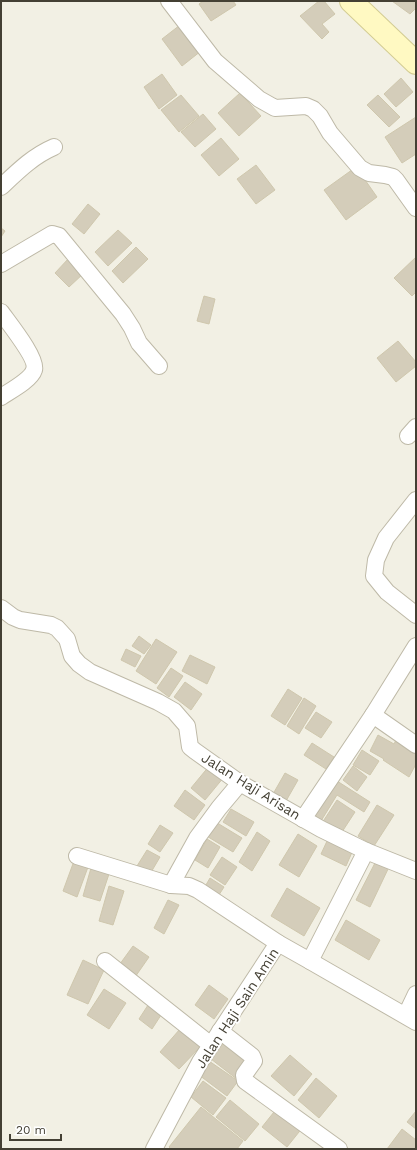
<svg xmlns="http://www.w3.org/2000/svg" width="417" height="1150" font-family="'Work Sans',sans-serif">
	<style>
		.building { fill: #d4cdba; stroke: #cfc7ad }
		.lines { fill: none; stroke-linecap: round; stroke-linejoin: round }
		.street-casing { stroke: #beb9a7; stroke-width: 18 }
		.secondary-casing { stroke: #d3cc93; stroke-width: 24 }
		.street { stroke: #fff; stroke-width: 16 }
		.secondary { stroke: #fff9c2; stroke-width: 22 }
		.labels { text-anchor: middle; stroke-width: 4; stroke-linejoin: round; paint-order: stroke }
		.street-label { font-size: 14px; fill: #444034; stroke: #fff }
	</style>
	<rect width="100%" height="100%" fill="#f2f0e4"/>
	<g class="building">
		<polygon points="203,1 233,1 236,5 211,21 199,4"/>
		<polygon points="319,1 324,1 335,14 322,24 329,32 322,39 300,16"/>
		<polygon points="392,1 416,1 416,8 410,14"/>
		<polygon points="180,25 201,51 182,66 162,39"/>
		<polygon points="162,74 177,95 159,109 144,87"/>
		<polygon points="401,78 413,92 396,107 384,94"/>
		<polygon points="240,93 261,116 239,136 218,113"/>
		<polygon points="181,95 199,116 179,132 161,110"/>
		<polygon points="378,95 400,117 389,127 367,105"/>
		<polygon points="203,114 216,129 195,147 181,132"/>
		<polygon points="416,117 416,154 402,163 385,137"/>
		<polygon points="221,138 239,159 219,176 201,155"/>
		<polygon points="256,165 275,190 256,204 237,179"/>
		<polygon points="356,167 377,197 346,220 324,190"/>
		<polygon points="88,204 100,214 84,234 72,224"/>
		<polygon points="1,228 5,231 1,237"/>
		<polygon points="118,230 132,243 108,266 95,252"/>
		<polygon points="136,247 148,259 123,283 112,271"/>
		<polygon points="416,257 416,292 412,296 394,278"/>
		<polygon points="69,258 84,273 69,287 55,273"/>
		<polygon points="204,296 215,299 209,324 197,321"/>
		<polygon points="398,341 416,362 416,366 396,382 377,358"/>
		<polygon points="139,636 151,645 144,654 132,646"/>
		<polygon points="156,639 177,652 156,684 136,671"/>
		<polygon points="126,649 141,656 135,667 121,660"/>
		<polygon points="190,655 215,667 207,684 182,671"/>
		<polygon points="171,668 183,676 169,697 157,688"/>
		<polygon points="185,682 202,694 191,710 174,697"/>
		<polygon points="288,689 302,698 285,725 271,716"/>
		<polygon points="304,698 316,706 299,734 287,726"/>
		<polygon points="316,712 332,722 321,738 305,728"/>
		<polygon points="378,735 394,744 396,740 416,752 416,764 409,777 383,760 384,759 370,751"/>
		<polygon points="312,743 334,757 326,769 304,755"/>
		<polygon points="362,750 379,761 370,775 353,765"/>
		<polygon points="210,765 224,777 205,800 191,788"/>
		<polygon points="353,766 367,777 357,791 343,780"/>
		<polygon points="285,773 298,780 286,801 273,794"/>
		<polygon points="337,781 370,802 364,812 337,795 321,821 314,817"/>
		<polygon points="185,790 205,805 194,820 174,806"/>
		<polygon points="337,800 355,812 340,835 322,823"/>
		<polygon points="377,805 394,815 374,846 358,836"/>
		<polygon points="231,809 254,822 246,836 223,822"/>
		<polygon points="214,821 242,838 233,852 205,835"/>
		<polygon points="160,825 173,833 160,852 148,844"/>
		<polygon points="257,832 270,841 252,871 239,862"/>
		<polygon points="298,834 317,846 299,877 279,865"/>
		<polygon points="207,839 220,847 208,868 195,860"/>
		<polygon points="328,839 353,850 346,866 321,854"/>
		<polygon points="147,850 160,857 150,874 137,866"/>
		<polygon points="222,857 237,867 225,885 210,875"/>
		<polygon points="74,861 88,867 77,897 63,891"/>
		<polygon points="376,861 389,867 370,907 356,900"/>
		<polygon points="91,868 109,874 100,901 83,896"/>
		<polygon points="210,878 224,887 217,898 203,890"/>
		<polygon points="109,886 124,891 113,925 99,921"/>
		<polygon points="287,888 320,908 304,936 271,916"/>
		<polygon points="168,900 179,905 164,934 154,928"/>
		<polygon points="346,920 380,940 369,960 335,940"/>
		<polygon points="133,946 149,957 133,980 117,968"/>
		<polygon points="83,960 104,970 88,1004 67,995"/>
		<polygon points="209,985 228,999 214,1019 195,1005"/>
		<polygon points="104,989 126,1003 109,1029 87,1015"/>
		<polygon points="150,1002 163,1012 152,1029 139,1019"/>
		<polygon points="180,1029 200,1047 179,1069 160,1052"/>
		<polygon points="224,1042 251,1062 238,1080 211,1059"/>
		<polygon points="290,1055 312,1074 294,1096 271,1076"/>
		<polygon points="209,1061 238,1081 227,1096 199,1075"/>
		<polygon points="316,1078 337,1096 319,1118 298,1100"/>
		<polygon points="203,1081 226,1098 213,1115 191,1097"/>
		<polygon points="230,1100 259,1124 245,1141 216,1117"/>
		<polygon points="201,1107 243,1141 237,1149 171,1149 169,1147"/>
		<polygon points="278,1107 303,1127 287,1147 262,1127"/>
		<polygon points="416,1111 416,1129 407,1122"/>
		<polygon points="402,1129 416,1140 416,1146 414,1149 387,1149"/>
	</g>
	<g class="lines">
		<defs>
			<g id="street">
				<polyline points="169,1 215,61 259,99 275,108 306,106 313,109 320,116 330,133 360,168 369,173 385,175 393,177 396,180 416,208"/>
				<path d="M 1,187 C 18,171 33,156 54,147"/>
				<polyline points="1,264 52,234 59,236 123,314 132,328 139,343 159,366"/>
				<path d="M 1,312 C 8,322 38,359 34,370 C 31,380 10,391 1,397"/>
				<polyline points="408,436 416,427"/>
				<polyline points="416,500 386,538 376,560 374,576 387,592 416,615"/>
				<polyline points="1,608 13,617 20,620 51,625 57,628 67,639 72,656 79,664 90,672 158,702 174,711 187,726 190,747 195,751 240,783 321,829 366,851 416,871"/>
				<polyline points="373,715 416,745"/>
				<polyline points="303,819 373,715 416,646"/>
				<polyline points="77,856 171,885 189,886 198,890 278,943"/>
				<polyline points="171,885 197,838 219,808 240,783"/>
				<polyline points="105,961 211,1045"/>
				<polyline points="310,961 416,1022"/>
				<polyline points="406,1015 416,994"/>
				<polyline points="220,1031 252,1056 254,1061 244,1075 245,1081 339,1149"/>
				<polyline points="154,1149 200,1062 278,943 310,961 366,851"/>
			</g>
			<polyline id="secondary" points="351,1 416,63"/>
		</defs>
		<use href="#street" class="street-casing"/>
		<use href="#secondary" class="secondary-casing"/>
		<use href="#street" class="street"/>
		<use href="#secondary" class="secondary"/>
	</g>
	<g class="labels">
		<g class="street-label">
			<text transform="translate(251 786) rotate(32)" y="5">Jalan Haji Arisan</text>
			<text transform="translate(237 1008) rotate(-57)" y="5">Jalan Haji Sain Amin</text>
		</g>
	</g>
	<rect width="417" height="1150" fill="none" stroke="#444034" stroke-width="4"/>
	<path d="M10 1134v6h51v-6" fill="none" stroke="#444034" stroke-width="2"/>
	<text x="16" y="1134" font-size="12" fill="#444034" stroke="#ffffff" stroke-width="3" paint-order="stroke">20 m</text>
</svg>
